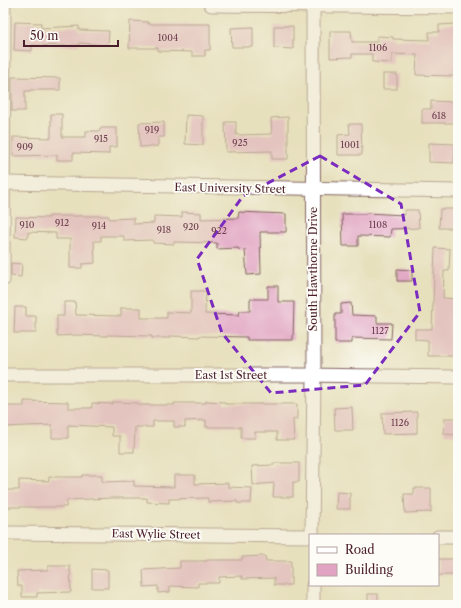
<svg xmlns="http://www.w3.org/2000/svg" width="461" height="608" font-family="'Libre Caslon Text',serif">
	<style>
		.building { fill: #e0a3c1 }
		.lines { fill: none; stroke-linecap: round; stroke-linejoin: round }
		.service-casing { stroke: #81635e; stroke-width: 9 }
		.minor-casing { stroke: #81635e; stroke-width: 15 }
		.tertiary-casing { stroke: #81635e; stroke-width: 19 }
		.service { stroke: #fff; stroke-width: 7 }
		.minor { stroke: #fff; stroke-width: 13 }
		.tertiary { stroke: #fff; stroke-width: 17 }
		.marked { fill: none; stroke: #7b2cbf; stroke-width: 3; stroke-dasharray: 8 5; stroke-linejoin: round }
		.labels { text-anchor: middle; stroke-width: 3.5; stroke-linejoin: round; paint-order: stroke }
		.number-label { font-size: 9px; fill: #704050 }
		.street-label { font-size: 11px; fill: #4a1f2b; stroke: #fdfcf7 }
	</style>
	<rect width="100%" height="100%" fill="#fdfcf7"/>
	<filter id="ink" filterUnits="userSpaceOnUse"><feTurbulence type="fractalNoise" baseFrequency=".025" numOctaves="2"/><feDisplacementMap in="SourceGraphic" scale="8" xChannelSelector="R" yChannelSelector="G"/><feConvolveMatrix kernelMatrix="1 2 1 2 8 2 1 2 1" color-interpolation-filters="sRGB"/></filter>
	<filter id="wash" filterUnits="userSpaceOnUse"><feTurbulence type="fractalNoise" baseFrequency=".012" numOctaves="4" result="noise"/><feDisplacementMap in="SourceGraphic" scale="16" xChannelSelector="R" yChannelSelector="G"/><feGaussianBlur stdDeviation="0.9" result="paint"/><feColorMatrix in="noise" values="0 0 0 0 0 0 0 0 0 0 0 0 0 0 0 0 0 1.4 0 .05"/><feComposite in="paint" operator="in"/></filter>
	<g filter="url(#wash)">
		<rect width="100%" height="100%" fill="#e7e0bd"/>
		<g id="blocks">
			<g class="building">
				<polygon points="130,21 148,22 148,24 210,24 210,50 205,50 205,56 192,56 192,52 158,51 158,48 129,48"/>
				<polygon points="15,22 41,23 41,28 79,26 79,30 109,31 108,45 79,43 79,45 61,46 32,45 32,51 14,50"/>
				<polygon points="456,24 458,70 454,70 454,76 416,75 417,55 392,54 392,63 372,62 372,54 352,54 352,57 330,58 330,31 351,31 352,42 377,42 377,36 393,37 393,39 429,40 429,32 439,32 439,25"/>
				<polygon points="274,26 293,26 293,49 274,48"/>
				<polygon points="253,27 253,47 232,47 231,28"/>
				<rect x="383" y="74" width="14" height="15"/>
				<polygon points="12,77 60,78 60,90 30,90 30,91 25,91 25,111 12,111"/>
				<polygon points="431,101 456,102 455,123 422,123 422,109 431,109"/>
				<polygon points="51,114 62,114 62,137 86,137 86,131 100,131 100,128 117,128 117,147 109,147 109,154 73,153 73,160 57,160 57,155 13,156 13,137 51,138"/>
				<polygon points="186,115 203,116 203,145 185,144"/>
				<polygon points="288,117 288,159 272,159 272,151 226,152 225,122 236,122 236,135 272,134 271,118"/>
				<polygon points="164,122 164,137 158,137 158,146 140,147 139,123"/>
				<polygon points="349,124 361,124 362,155 338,155 338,135 350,134"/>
				<polygon points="429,143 455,144 454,163 429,162"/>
				<polygon points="440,209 458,209 458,228 439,228"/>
				<polygon points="405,210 418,210 419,228 391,229 390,237 358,236 358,246 343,246 342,214 366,214 366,213 405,215"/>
				<polygon points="182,212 201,213 201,219 238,218 239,212 286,214 286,232 260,232 261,274 247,275 245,250 238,249 238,248 217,249 217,243 174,242 174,244 153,243 153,240 124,241 124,236 101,236 101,241 94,241 95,263 82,264 82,268 70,268 70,239 56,239 56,233 28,232 28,238 15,237 16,217 49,218 49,216 109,216 109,219 134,218 134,224 154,223 154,216 182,217"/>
				<polygon points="435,248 450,249 449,271 444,271 443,298 457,299 456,356 428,356 428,340 415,339 415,329 432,329"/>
				<polygon points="11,263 22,264 21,277 11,276"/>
				<polygon points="397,269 412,270 412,281 397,281"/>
				<polygon points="268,286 278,286 278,302 294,302 293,340 247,340 247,337 199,336 199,337 170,336 170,338 152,338 152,336 107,335 107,336 76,335 57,336 57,316 64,316 64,302 75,302 76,315 121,316 121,308 141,308 141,318 167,318 167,312 191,313 191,291 206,291 205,314 239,315 240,311 250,311 250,299 268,299"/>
				<polygon points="351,303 352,315 377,316 377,323 392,323 391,339 352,338 352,343 335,343 335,314 341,314 341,304"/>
				<polygon points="15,307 26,307 26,316 36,316 36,333 14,333"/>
				<polygon points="24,401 68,402 68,408 92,408 92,403 113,404 113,402 138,403 138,405 174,405 174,403 206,403 206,401 225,402 225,404 297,404 297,419 293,419 294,440 277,440 277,432 255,432 255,438 241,438 241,427 206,427 206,420 185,421 185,427 174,427 174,421 153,421 153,427 135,427 134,452 120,452 120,436 112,436 112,427 68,425 68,438 52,438 52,425 3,427 3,406 24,406"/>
				<polygon points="352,407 353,430 335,430 334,408"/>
				<polygon points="417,412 417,433 383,434 382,413"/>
				<polygon points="445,418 458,418 458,435 444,434"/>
				<polygon points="274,463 299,463 299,482 293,482 293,497 273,497 274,483 253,485 252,466 274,465"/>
				<polygon points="82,475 102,475 102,482 134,481 134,486 174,487 174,475 195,475 195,484 228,483 228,487 252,488 251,503 237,503 237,501 208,502 208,498 169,499 169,503 147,502 147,498 112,498 67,500 66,507 3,507 3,490 19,490 19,480 49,481 49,477 82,477"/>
				<polygon points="414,488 431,488 431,512 405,513 404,494 414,494"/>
				<polygon points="337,492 350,493 350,509 336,509"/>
				<polygon points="265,556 266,561 291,561 291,585 274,585 274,578 242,579 242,576 219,577 219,583 198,583 198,587 170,586 170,592 158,593 158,586 144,587 143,570 180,568 180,561 207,561 207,560 242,560 242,557"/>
				<rect x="438" y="559" width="20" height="16"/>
				<polygon points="48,566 70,566 71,592 37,593 37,597 22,597 22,586 18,586 17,571 48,570"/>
				<polygon points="92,569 108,570 108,588 92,588"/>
				<rect x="368" y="594" width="10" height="11"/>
			</g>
		</g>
	</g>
	<g filter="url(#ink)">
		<use href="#blocks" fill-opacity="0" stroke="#81635e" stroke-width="1"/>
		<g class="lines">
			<defs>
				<polyline id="service" points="3,281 6,281 7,3"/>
				<g id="minor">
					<polyline points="3,183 458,191"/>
					<polyline points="3,375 302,375 458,377"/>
					<polyline points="3,533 310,536"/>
					<polyline points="312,535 314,375 313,3"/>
					<polyline points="438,537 458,537"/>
					<polyline points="313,585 313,605"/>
				</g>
				<polyline id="tertiary" points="212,3 458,5"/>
			</defs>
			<use href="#service" class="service-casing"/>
			<use href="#minor" class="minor-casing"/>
			<use href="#tertiary" class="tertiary-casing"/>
			<use href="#service" class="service"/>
			<use href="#minor" class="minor"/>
			<use href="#tertiary" class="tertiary"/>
		</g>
	</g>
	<path d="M0 0H461V608H0ZM 320,156 L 401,204 L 420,312 L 365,385 L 271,393 L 222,333 L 197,259 L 243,196 Z" fill="#e7e0bd" fill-opacity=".55" fill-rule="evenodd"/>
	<path class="marked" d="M 320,156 L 401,204 L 420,312 L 365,385 L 271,393 L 222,333 L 197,259 L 243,196 Z"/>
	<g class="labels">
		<g class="number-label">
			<text x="168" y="41">1004</text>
			<text x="378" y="51">1106</text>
			<text x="439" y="119">618</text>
			<text x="152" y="133">919</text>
			<text x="101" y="142">915</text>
			<text x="240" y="146">925</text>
			<text x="350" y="148">1001</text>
			<text x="25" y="150">909</text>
			<text x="62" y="226">912</text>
			<text x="27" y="228">910</text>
			<text x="378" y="228">1108</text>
			<text x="99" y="229">914</text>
			<text x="191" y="230">920</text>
			<text x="164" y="233">918</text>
			<text x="219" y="234">922</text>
			<text x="380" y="334">1127</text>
			<text x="400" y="426">1126</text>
		</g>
		<g class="street-label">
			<text transform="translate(230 188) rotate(1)" y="4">East University Street</text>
			<text transform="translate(313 269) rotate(-90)" y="4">South Hawthorne Drive</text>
			<text x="231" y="379">East 1st Street</text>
			<text transform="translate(156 534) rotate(1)" y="4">East Wylie Street</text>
		</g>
	</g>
	<rect width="461" height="608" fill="none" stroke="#fdfcf7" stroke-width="16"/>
	<rect x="309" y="534" width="130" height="52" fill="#fdfcf7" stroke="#b5a4a5"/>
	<rect x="317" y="547" width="20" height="6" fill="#ffffff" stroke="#b5a4a5"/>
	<text x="345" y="554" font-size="12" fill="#4a1f2b">Road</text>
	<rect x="317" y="564" width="20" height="12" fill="#e0a3c1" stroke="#b5a4a5"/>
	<text x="345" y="574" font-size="12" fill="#4a1f2b">Building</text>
	<path d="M24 40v6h94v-6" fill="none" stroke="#4a1f2b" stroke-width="2"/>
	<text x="30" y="40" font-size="12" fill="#4a1f2b" stroke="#fdfcf7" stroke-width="3" paint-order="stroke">50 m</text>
</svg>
